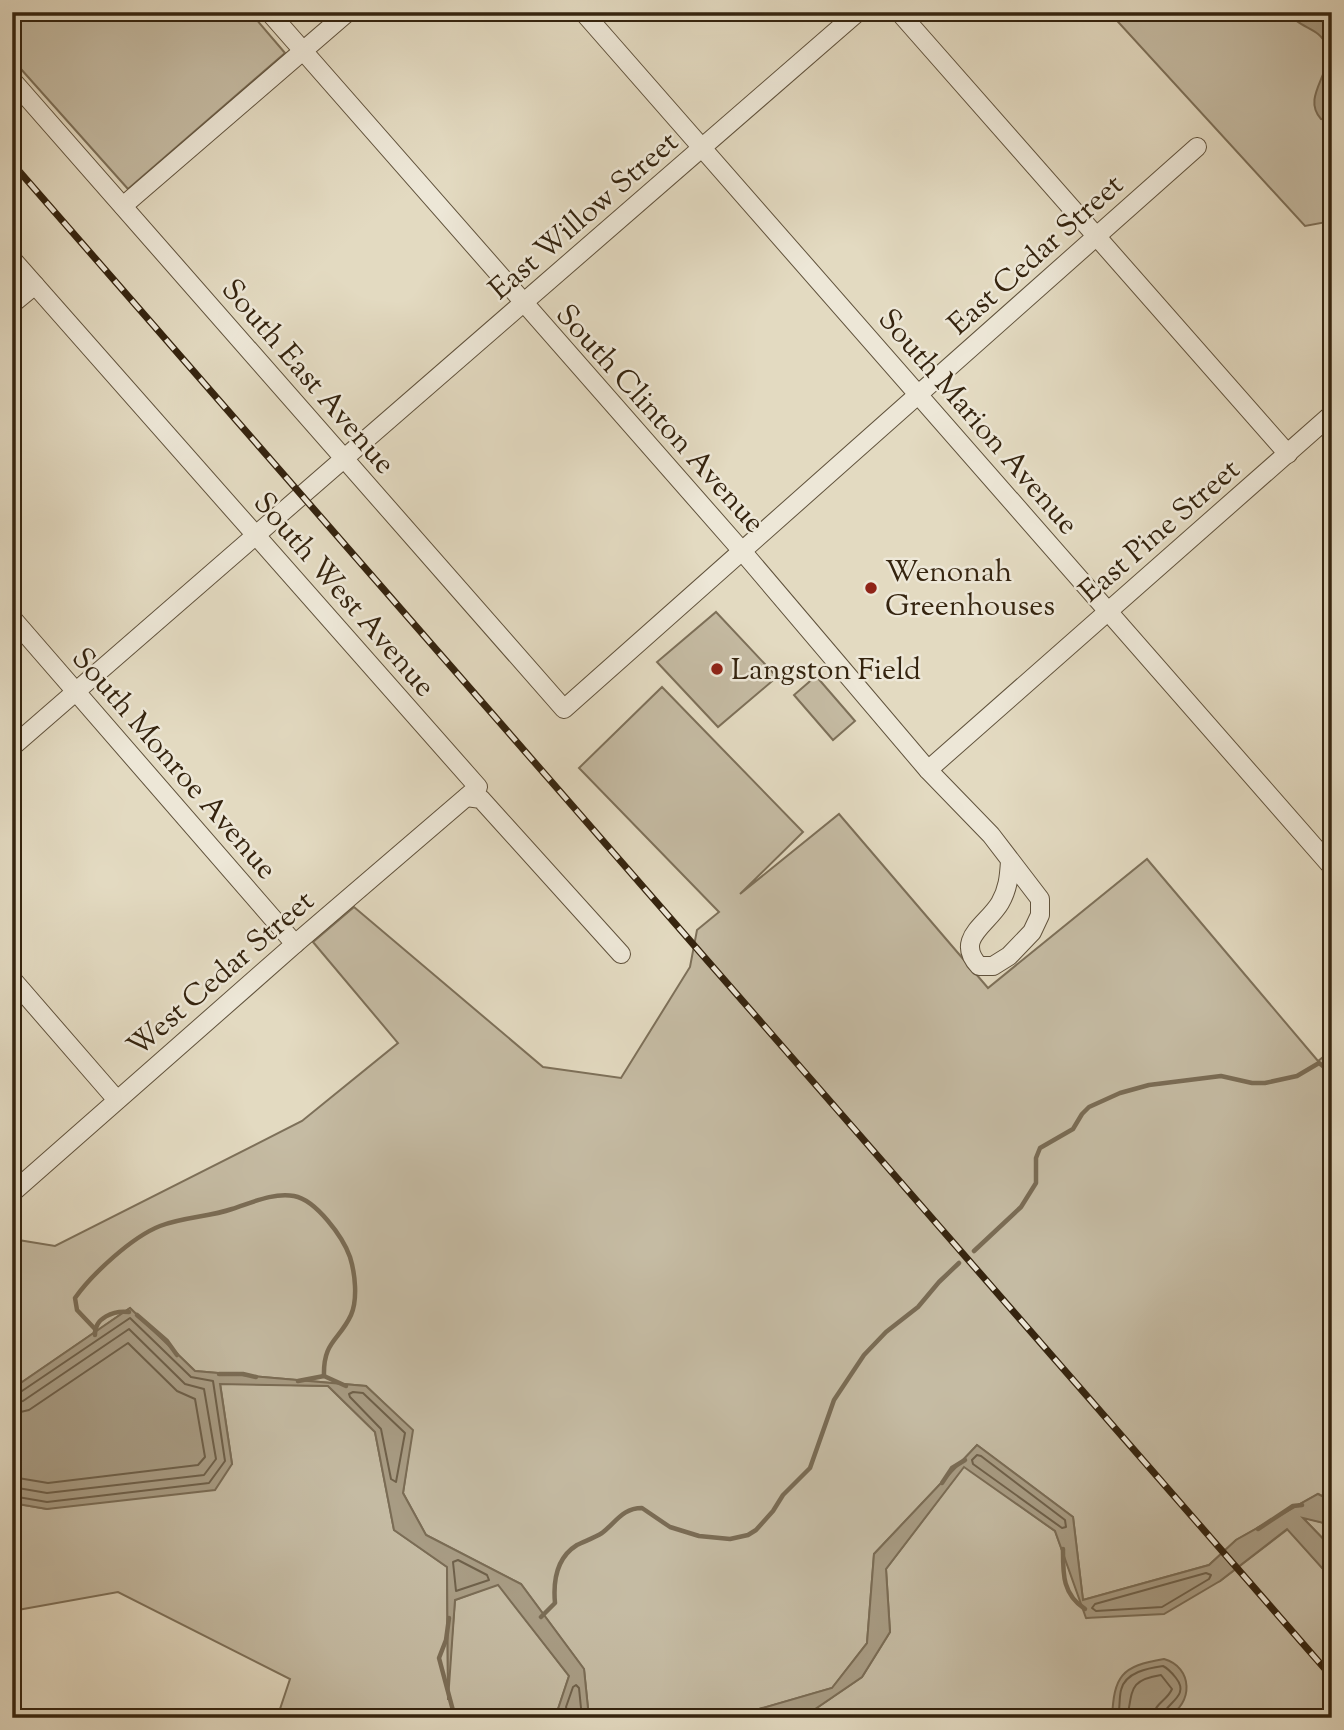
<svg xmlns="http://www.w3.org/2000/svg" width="1344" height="1730" font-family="'Sorts Mill Goudy',serif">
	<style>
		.green { fill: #c5bba3; stroke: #7d7059; stroke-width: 2 }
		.water { fill: #a89c84; stroke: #7a6c55; stroke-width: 2 }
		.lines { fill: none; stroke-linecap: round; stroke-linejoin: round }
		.shore { stroke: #6e604a; stroke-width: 2 }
		.stream { stroke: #7a6c55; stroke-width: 4.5 }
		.street-casing { stroke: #60523c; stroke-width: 20 }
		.street { stroke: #ede7d7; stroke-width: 18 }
		.rail-casing { stroke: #35240f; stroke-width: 7 }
		.rail { stroke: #ede7d7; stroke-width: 4.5; stroke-dasharray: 13; stroke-linecap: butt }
		.poi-dot { fill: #8f2418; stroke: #ede7d7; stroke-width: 2.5 }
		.labels { text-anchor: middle; stroke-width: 5; stroke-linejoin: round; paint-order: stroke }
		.street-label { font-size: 30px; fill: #35240f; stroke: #ede7d7 }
		.poi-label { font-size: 30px; fill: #35240f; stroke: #ede7d7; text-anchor: start }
	</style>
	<rect width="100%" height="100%" fill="#e3dac1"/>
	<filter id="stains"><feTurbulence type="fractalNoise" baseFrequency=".00286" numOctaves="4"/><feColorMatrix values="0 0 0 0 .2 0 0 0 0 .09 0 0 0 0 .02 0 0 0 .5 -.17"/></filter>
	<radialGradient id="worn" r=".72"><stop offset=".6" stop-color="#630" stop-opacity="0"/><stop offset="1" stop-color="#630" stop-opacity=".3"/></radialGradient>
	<g class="green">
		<polygon points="12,12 250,12 285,53 128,189 12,59"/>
		<polygon points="1109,12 1332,12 1332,221 1305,226"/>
		<polygon points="716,612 777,677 718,727 657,662"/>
		<polygon points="816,676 855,721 833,740 794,695"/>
		<polygon points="662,687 803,832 740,894 839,814 988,988 1147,859 1318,1061 1332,1050 1332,1501 1318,1494 1236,1540 1209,1565 1083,1600 1073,1517 977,1445 874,1554 867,1643 832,1688 728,1718 589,1718 584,1669 521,1584 426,1535 403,1493 412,1430 366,1386 195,1371 130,1308 12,1389 12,1239 55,1246 302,1121 398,1043 313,942 354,907 543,1067 621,1078 690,967 697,930 719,912 579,768"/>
		<polygon points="220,1383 328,1386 375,1432 394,1530 447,1567 448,1686 455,1600 498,1584 569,1676 558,1709 564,1718 277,1718 290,1679 118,1592 12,1611 12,1503 47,1509 232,1464"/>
		<polygon points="964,1466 1055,1531 1087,1618 1220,1581 1288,1529 1332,1579 1332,1718 802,1718 862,1677 890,1632 886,1569"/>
		<polygon points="1302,1517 1332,1525 1332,1548"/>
	</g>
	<g class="water">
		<path d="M 1290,12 L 1332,12 L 1332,120 L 1321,119 C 1300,96 1336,71 1326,45 C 1320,27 1296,28 1290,12 Z"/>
		<polygon points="130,1308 195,1371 366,1386 413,1430 403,1493 426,1535 521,1584 584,1669 589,1718 564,1718 558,1709 569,1676 498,1585 455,1600 448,1700 447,1567 394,1530 375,1432 328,1386 220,1384 232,1464 215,1490 47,1509 12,1503 12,1389"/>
		<polygon points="977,1445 1073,1517 1083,1600 1209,1565 1236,1540 1318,1494 1332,1501 1332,1525 1303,1518 1332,1548 1332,1579 1287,1529 1220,1581 1164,1614 1086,1618 1055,1531 964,1467 886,1569 890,1632 862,1677 802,1718 728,1718 832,1688 867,1643 874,1554"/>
		<path d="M 1164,1659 C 1193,1667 1194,1704 1167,1717 C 1156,1721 1125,1718 1112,1718 C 1114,1676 1121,1666 1164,1659 Z"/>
	</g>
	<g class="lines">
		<g class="shore">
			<polygon points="353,1392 363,1393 405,1433 396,1482 391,1479 381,1429 350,1397 349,1394"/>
			<polyline points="12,1395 19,1393 130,1318 191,1377 213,1381 225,1461 209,1483 47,1502 12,1496"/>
			<polyline points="12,1403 23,1401 129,1329 185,1384 204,1389 216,1459 204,1475 47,1493 12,1487"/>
			<polyline points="12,1414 29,1410 128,1343 177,1391 195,1399 205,1457 198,1465 48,1483 12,1477"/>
			<polygon points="977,1455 981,1456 1065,1520 1066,1527 1062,1528 973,1464 972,1460"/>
			<polygon points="458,1560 487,1575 489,1580 456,1591 453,1562"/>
			<polygon points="1206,1573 1211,1575 1209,1579 1162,1607 1096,1611 1092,1608 1095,1604"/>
			<polyline points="569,1718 566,1707 573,1687 576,1685 579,1688 582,1718"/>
			<path d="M 1118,1718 C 1120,1709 1119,1698 1121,1690 C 1125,1672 1149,1668 1163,1666 C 1169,1669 1172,1673 1176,1678 C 1191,1697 1164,1703 1162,1718"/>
			<path d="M 1127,1718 C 1133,1691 1128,1680 1161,1675 L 1172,1689 C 1167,1701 1154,1703 1153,1718"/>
		</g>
		<g class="stream">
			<polyline points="974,1251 1021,1207 1036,1183 1036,1158 1040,1148 1073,1129 1082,1114 1089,1107 1120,1093 1149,1085 1221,1076 1252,1083 1265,1083 1297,1076 1319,1063 1332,1073"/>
			<polyline points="137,1315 167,1341 177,1355"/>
			<path d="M 95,1329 L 77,1310 L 75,1298 C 92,1274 132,1237 160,1226 C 183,1217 209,1217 232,1209 C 251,1203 274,1192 294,1196 C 316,1200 343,1237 350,1257 C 355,1273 358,1299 351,1315 C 339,1341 323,1341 324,1376"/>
			<path d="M 95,1335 C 94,1318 114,1310 129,1312"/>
			<polyline points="219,1374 243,1374 256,1377"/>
			<polyline points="298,1381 324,1376 346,1386"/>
			<polyline points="942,1483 952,1468 965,1460"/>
			<polyline points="1258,1529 1293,1506 1302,1505"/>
			<path d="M 1063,1549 C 1063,1573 1062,1594 1085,1609"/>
			<path d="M 541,1617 L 555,1603 C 553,1581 556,1558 577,1545 C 585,1541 594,1538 602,1533 C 616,1522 623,1508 642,1508 L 670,1527 L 699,1536 L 730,1539 L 748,1535 L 756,1530 L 773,1511 L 783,1495 L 810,1468 L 834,1400 L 864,1355 L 886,1332 L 918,1307 L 939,1282 L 959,1263"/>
			<polyline points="449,1618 446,1640 439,1658 455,1718"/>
		</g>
		<defs>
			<g id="street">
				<path d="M 269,12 L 742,551 L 928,770 L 991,835 L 1040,899 L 1040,915 L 1032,932 L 1009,956 L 993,966 L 979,966 C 954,939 987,925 1000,903 C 1008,889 1009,877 1010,861"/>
				<polyline points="583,12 1332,867"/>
				<polyline points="899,12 1288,454"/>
				<polyline points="12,80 564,709 1197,147"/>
				<polyline points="123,206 348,12"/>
				<polyline points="12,259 478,787 295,944 12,1193"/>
				<polyline points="12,304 35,285"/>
				<polyline points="12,618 295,944"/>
				<polyline points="12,747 858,12"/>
				<polyline points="928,770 1332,414"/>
				<polyline points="467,797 481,799 621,954"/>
				<polyline points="12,979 117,1100"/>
			</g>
		</defs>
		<use href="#street" class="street-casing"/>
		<use href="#street" class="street"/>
		<defs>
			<polyline id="rail" points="12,163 1332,1677"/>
		</defs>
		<use href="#rail" class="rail-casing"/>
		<use href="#rail" class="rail"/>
	</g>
	<g class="poi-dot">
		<circle cx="871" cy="588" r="7"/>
		<circle cx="717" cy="669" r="7"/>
	</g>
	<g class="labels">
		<g class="street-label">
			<text transform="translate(583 215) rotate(-41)" y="10">East Willow Street</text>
			<text transform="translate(1035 254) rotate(-42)" y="10">East Cedar Street</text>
			<text transform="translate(309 376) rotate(49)" y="10">South East Avenue</text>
			<text transform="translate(661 418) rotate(48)" y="10">South Clinton Avenue</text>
			<text transform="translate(979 421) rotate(49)" y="10">South Marion Avenue</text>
			<text transform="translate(1159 530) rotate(-41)" y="10">East Pine Street</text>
			<text transform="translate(345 594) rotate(49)" y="10">South West Avenue</text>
			<text transform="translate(175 763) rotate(49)" y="10">South Monroe Avenue</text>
			<text transform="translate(220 973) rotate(-41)" y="10">West Cedar Street</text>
		</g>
		<g class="poi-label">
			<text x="885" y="581">Wenonah<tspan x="885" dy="34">Greenhouses</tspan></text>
			<text x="731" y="679">Langston Field</text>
		</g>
	</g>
	<rect width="1344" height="1730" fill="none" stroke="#e3dac1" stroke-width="42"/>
	<rect x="14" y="14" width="1316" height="1702" fill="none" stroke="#35240f" stroke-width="3.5"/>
	<rect x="21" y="21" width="1302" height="1688" fill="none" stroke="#35240f" stroke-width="2"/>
	<rect width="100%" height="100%" filter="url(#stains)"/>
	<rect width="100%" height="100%" fill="url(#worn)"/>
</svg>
